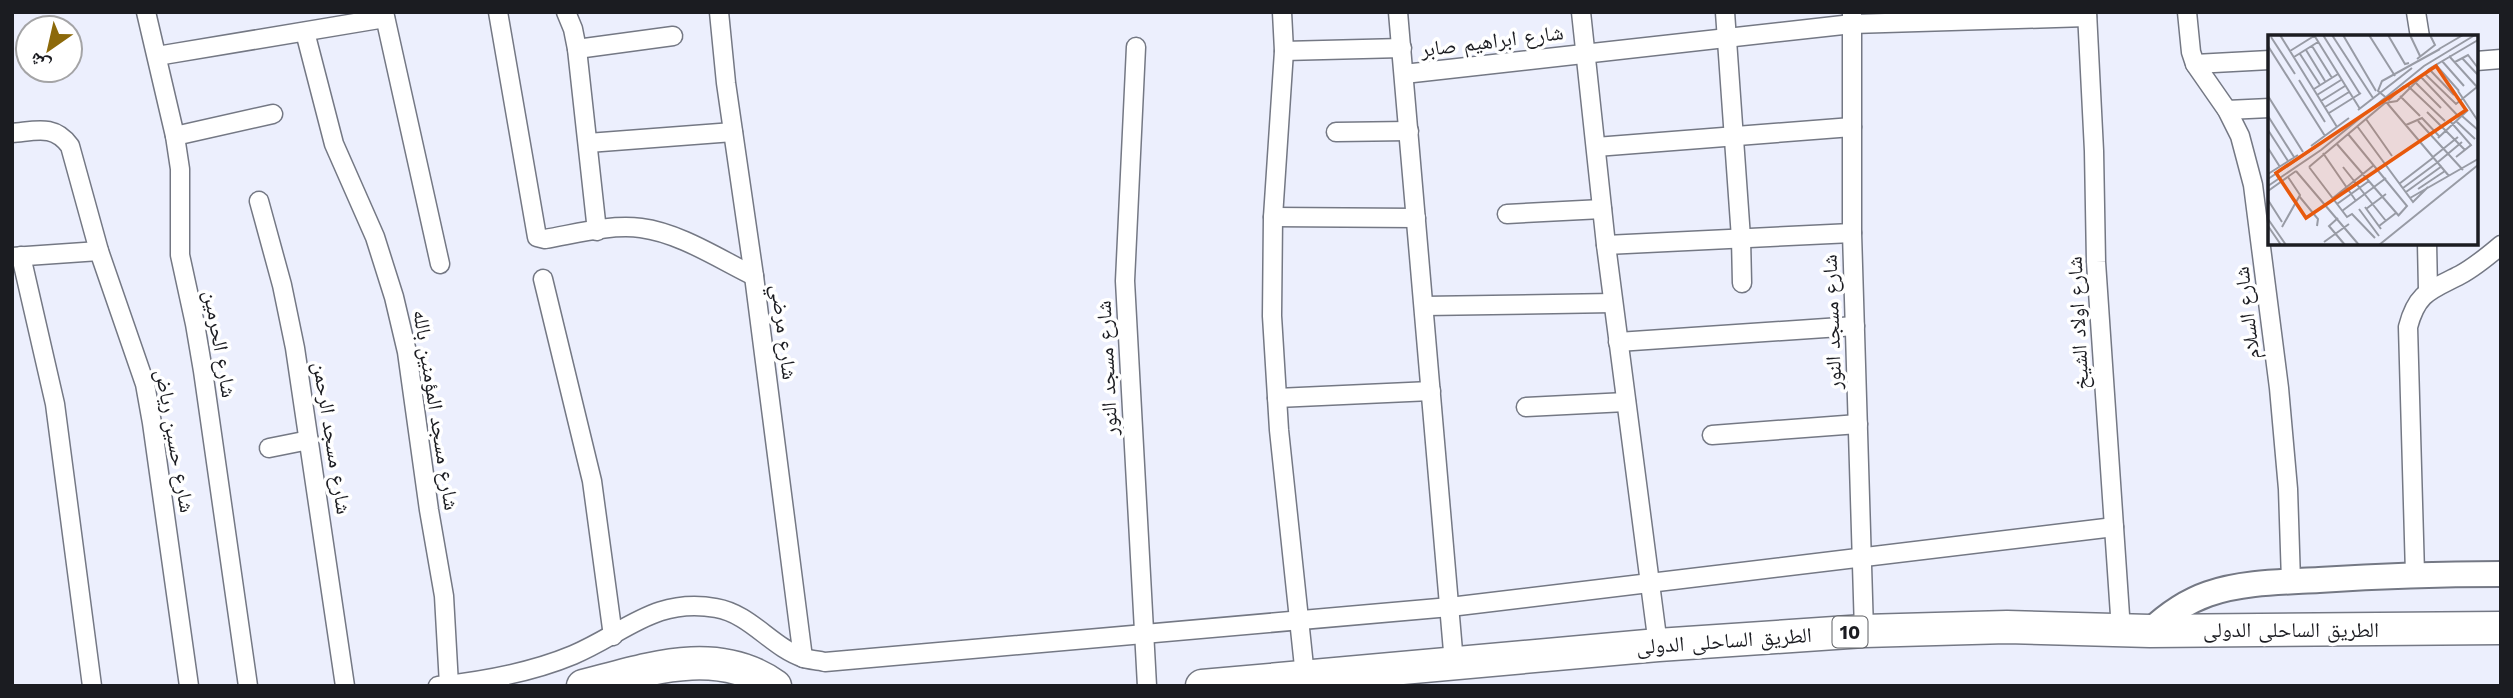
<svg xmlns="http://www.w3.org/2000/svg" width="2513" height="698" font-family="'Work Sans','Noto Naskh Arabic',sans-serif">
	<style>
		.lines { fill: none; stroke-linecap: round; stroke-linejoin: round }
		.street-casing { stroke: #747884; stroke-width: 21 }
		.secondary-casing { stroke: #747884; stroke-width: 28 }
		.highway-casing { stroke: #747884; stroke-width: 35 }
		.street { stroke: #fff; stroke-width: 18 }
		.secondary { stroke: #fff; stroke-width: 24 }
		.highway { stroke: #fff; stroke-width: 32 }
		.labels { text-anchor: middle; stroke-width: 7; stroke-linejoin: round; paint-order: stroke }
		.shield { fill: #fff; stroke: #5f6064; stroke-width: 2 }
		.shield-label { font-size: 19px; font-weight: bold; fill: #1b1c21 }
		.street-label { font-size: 21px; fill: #1b1c21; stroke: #fff }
		.inset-road { fill: none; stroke: #989ba5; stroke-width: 2 }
		.view { fill: #e8590c; fill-opacity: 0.15; stroke: #e8590c; stroke-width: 3.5 }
		.inset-edge { fill: none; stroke: #1b1c21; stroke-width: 3.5 }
	</style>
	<rect width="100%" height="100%" fill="#eceffd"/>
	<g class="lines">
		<defs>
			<g id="street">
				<polyline points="146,12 175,136 180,169 180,255 195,324 203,371 248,686"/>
				<polyline points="384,12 440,264"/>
				<path d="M 498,12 L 537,237 L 545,239 C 575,234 610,224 641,228 C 680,233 719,259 754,276"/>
				<polyline points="566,12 573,29 577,49 597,231"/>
				<polyline points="719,12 726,83 754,276 803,658"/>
				<polyline points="1282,12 1284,51 1273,217 1272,316 1279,430 1305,676"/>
				<polyline points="1398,12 1454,663"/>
				<polyline points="1581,12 1606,245 1658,645"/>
				<polyline points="1725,12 1741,238 1742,283"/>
				<polyline points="1852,12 1852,233 1864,631"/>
				<polyline points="2087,12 2094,151 2096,262 2121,630"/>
				<polyline points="2187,12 2191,52 2195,64 2227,110 2240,136 2253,185 2279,388 2288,489 2291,581"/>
				<polyline points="2416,12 2420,37"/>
				<polyline points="305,32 334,144 375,237 394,297 407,352 429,510 444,596 449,685"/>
				<polyline points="1136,47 1125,281 1147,686"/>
				<polyline points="577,49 673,36"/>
				<polyline points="1284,51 1402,48"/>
				<polyline points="157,56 385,18"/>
				<polyline points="2476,61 2501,59"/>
				<polyline points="2195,64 2270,60"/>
				<polyline points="1404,74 1852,24 2087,17"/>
				<polyline points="2227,110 2270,108"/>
				<polyline points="1336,132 1409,131"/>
				<path d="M 12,133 C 36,131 54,124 70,146 L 99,251 L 145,384 L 152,423 L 189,686"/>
				<polyline points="175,136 273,114"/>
				<polyline points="588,143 733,132"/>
				<polyline points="1596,147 1852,127"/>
				<polyline points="259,201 282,285 295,348 345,686"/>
				<polyline points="1507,214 1602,209"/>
				<polyline points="1273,217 1416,218"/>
				<polyline points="2427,243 2428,290"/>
				<polyline points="1606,245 1852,233"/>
				<polyline points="21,256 55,404 92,686"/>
				<polyline points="12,257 99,251"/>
				<polyline points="543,279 592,481 613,636"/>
				<polyline points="1424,306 1613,303"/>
				<polyline points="1618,342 1855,326"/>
				<polyline points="1277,398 1431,391"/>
				<polyline points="1526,407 1626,402"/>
				<polyline points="1712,435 1858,424"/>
				<polyline points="269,448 309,440"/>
				<path d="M 2415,574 L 2408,327 C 2417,292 2431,290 2460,275 C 2475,267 2488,256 2501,245"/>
				<path d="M 438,686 C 484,681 530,673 573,655 C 625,633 655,597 716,608 C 751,614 771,647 804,658 C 810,660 818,660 825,662 L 1450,607 L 2114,527"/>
			</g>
			<path id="secondary" d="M 2150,631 C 2167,615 2185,602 2208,594 C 2242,582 2283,582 2319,580 C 2380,576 2440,574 2501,574"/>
			<g id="highway">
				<path d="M 583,686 C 646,670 716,644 775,686"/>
				<polyline points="1202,686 1658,645 1864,631 2007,627 2150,631 2501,628"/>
			</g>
		</defs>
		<use href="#street" class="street-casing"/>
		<use href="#secondary" class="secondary-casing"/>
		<use href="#highway" class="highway-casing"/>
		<use href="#street" class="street"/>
		<use href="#secondary" class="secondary"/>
		<use href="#highway" class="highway"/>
	</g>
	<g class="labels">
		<rect class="shield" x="1832.5" y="616.5" width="35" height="31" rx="5"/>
		<g class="shield-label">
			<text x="1850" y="639">10</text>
		</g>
		<g class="street-label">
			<text transform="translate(1492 41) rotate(-7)" y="7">شارع ابراهيم صابر</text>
			<text transform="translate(2247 313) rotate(-97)" y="7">شارع السلام</text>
			<text transform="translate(1832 322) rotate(-92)" y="7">شارع مسجد النور</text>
			<text transform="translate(2078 323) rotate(-93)" y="7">شارع اولاد الشيخ</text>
			<text transform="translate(784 332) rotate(83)" y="7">شارع مرضي</text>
			<text transform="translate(220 344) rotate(80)" y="7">شارع الحرمين</text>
			<text transform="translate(1107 368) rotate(-93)" y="7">شارع مسجد النور</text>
			<text transform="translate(436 410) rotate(81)" y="7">شارع مسجد المؤمنين بالله</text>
			<text transform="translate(332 438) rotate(81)" y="7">شارع مسجد الرحمن</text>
			<text transform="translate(175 441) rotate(80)" y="7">شارع حسين رياض</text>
			<text x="2291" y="637">الطريق الساحلى الدولى</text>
			<text transform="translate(1724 641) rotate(-4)" y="7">الطريق الساحلى الدولى</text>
		</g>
	</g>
	<g transform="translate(2268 35)">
		<rect width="210" height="210" fill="#eceffd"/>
		<path class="inset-road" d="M 12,0 L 69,92M 46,0 L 92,74M 55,0 L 92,59M 64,0 L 105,63M 75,0 L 108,56M 101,0 L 127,41M 120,0 L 137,29 L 141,28M 142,0 L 152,21M 3,2 L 27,39M 0,11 L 57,101M 44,11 L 64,43M 171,14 L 195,0M 38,15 L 57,46M 22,16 L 46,1M 32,19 L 52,50M 181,21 L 210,53M 26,22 L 50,7M 194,23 L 210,40M 149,24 L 167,10 L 162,0M 174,26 L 196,51M 187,27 L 200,20 L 210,33M 168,30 L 191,56M 161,34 L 186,60M 156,38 L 188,69 L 209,52M 152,41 L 192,83M 31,45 L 57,87M 146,46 L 173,73M 136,51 L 121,65 L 110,56 L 114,46 L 172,14M 140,51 L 177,86M 46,54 L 70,39M 190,56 L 210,86M 49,60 L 73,45M 0,61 L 35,117M 132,61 L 152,81M 53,66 L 77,51M 119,68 L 181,141M 57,72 L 81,57M 90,75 L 144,33M 159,77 L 197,115M 61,78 L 93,58M 0,81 L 26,122M 194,81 L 210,95M 98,84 L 124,121M 150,86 L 195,135M 182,86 L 203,110 L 188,122M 188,86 L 207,104M 138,90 L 154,83 L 171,101M 89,91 L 145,167 L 160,152M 0,95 L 20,126M 80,99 L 139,171 L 130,181M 170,103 L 200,75M 68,108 L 131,181M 43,111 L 81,83M 0,113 L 12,132M 55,118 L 88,166M 165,122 L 190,102M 170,127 L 194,107M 41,132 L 117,68 L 129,66 L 161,34 L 210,5M 41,132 L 79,182 L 84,179 L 107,203M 75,132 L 118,186M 28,136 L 91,210M 0,139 L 30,120M 0,144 L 48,112M 131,149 L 166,122M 0,151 L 53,115 L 156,31 L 207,0M 135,153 L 170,127M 150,154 L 177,136M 0,156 L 28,136M 138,157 L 174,131M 31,161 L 50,184 L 49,191M 65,163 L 106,130M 142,163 L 210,124M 0,165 L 14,187M 69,169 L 101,146M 97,172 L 113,194M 91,174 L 111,201M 98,174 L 118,159M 74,176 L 118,143M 70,183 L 61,191 L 77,210M 0,184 L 18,210M 0,191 L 13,210M 111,191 L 128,178M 14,192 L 32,160 L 20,142M 56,207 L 81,189M 111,210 L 210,130"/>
		<path class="view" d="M 168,31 L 198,75 L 38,183 L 8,138 Z"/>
		<rect width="210" height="210" class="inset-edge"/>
	</g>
	<rect width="2513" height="698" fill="none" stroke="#1b1c21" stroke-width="28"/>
	<g transform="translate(49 49) rotate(214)"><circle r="33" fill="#ffffff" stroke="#a4a4a6" stroke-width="2"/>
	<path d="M0-5L12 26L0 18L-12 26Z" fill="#8c690a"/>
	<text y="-10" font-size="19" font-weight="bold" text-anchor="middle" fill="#1b1c21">ش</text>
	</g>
</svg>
